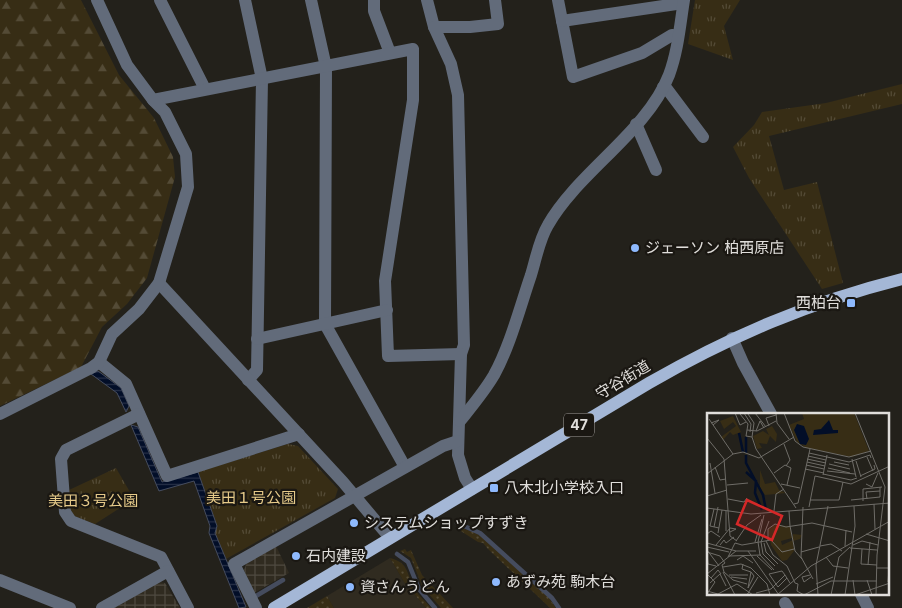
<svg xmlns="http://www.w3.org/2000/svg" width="902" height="608" font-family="Inter,'Noto Sans JP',sans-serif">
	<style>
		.built { fill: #302b20 }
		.industrial { fill: url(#industrial-grid) }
		.grass { fill: url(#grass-dots) }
		.forest { fill: url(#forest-firs) }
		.park { fill: url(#park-tufts) }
		.water { fill: url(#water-rules); stroke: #454c5e }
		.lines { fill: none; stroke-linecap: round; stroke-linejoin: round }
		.stream { stroke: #454c5e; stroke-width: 4.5 }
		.minor { stroke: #626b7a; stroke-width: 12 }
		.major { stroke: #a4b7d6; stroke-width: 12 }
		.poi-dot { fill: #8eb9fd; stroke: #1a1712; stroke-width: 2 }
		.labels { text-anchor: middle; stroke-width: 4.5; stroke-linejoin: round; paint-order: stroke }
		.shield { fill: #1a1712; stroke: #a5a29f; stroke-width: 1 }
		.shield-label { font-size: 14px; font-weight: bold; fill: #e0dedb }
		.poi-label { font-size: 15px; fill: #e0dedb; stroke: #1a1712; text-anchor: start }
		.street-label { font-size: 15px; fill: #e0dedb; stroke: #1a1712 }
		.park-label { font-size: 15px; fill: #e5c989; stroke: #1a1712 }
		.inset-river { fill: none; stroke: #020e28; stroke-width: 2.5 }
		.inset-road { fill: none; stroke: #6f6d68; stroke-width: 1 }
		.view { fill: #d62828; fill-opacity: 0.15; stroke: #d62828; stroke-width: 2.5 }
		.inset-edge { fill: none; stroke: #e0dedb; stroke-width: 2.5 }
	</style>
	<defs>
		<pattern id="industrial-grid" width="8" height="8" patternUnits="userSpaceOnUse" patternTransform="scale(1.25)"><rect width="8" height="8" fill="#302b20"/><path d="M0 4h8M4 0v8" fill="none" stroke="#4e4940"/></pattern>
		<pattern id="grass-dots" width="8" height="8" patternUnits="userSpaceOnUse" patternTransform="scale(1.25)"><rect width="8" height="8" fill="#372d15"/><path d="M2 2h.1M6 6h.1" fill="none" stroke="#544b36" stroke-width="1.8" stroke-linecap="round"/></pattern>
		<pattern id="forest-firs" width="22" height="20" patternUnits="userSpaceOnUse" patternTransform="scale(1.25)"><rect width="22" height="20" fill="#372d15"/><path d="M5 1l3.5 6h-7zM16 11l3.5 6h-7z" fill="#544b36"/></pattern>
		<pattern id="park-tufts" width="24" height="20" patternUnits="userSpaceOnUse" patternTransform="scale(1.25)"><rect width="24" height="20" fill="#372d15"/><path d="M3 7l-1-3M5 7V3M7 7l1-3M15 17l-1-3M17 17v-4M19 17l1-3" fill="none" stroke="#544b36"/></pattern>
		<pattern id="water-rules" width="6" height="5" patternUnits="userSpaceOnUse" patternTransform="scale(1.25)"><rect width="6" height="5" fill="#020e28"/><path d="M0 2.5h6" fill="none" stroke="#273147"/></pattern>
	</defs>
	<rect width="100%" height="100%" fill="#23211b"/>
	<polygon class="built" points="390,558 404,582 426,608 334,608 327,596"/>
	<g class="industrial">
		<polygon points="276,546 289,573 254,593 244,570 247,562"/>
		<polygon points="159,582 165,583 180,608 114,608"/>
	</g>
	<g class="grass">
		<polygon points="456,528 465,529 480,535 549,598 556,608 550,608 488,549 483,543 478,542"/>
		<polygon points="405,549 407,552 411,550 422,575 453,608 441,608 422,586 411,558 400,551"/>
		<path d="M 390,558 C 410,563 406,574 415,590 C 419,596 426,602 431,608 L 426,608 L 404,582 Z"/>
		<polygon points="327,596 334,608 307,608"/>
	</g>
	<polygon class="forest" points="0,0 81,0 119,75 154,118 173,157 175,177 147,278 127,304 102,327 81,367 0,406"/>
	<g class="park">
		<polygon points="695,0 740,0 724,26 733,60 688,44"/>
		<polygon points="902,84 902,104 769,136 784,190 817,182 843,283 822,289 749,178 733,147 754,125 762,112 826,103"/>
		<polygon points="288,444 298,446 338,489 335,498 226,559 215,533 198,472"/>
		<polygon points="116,468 134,499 95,524 74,516 70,508 69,490"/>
	</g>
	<g class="water">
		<polygon points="98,371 121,388 129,406 126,412 117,393 91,374"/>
		<polygon points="131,425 138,427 162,482 198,472 217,526 215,533 246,607 239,608 209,533 210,526 194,481 159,491"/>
	</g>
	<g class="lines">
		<g class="stream">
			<polyline points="457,523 480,533 552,598 559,608"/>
			<polyline points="397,554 408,562 419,589 435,608"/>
			<polyline points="256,596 283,580"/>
		</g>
		<g class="minor">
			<polyline points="160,0 205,89"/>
			<polyline points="245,0 262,79 257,370 248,380"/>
			<polyline points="311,0 326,67 325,324 405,467"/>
			<polyline points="374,0 374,11 390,53"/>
			<polyline points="427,0 434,27 451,64 458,95 464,345 461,354 458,455 465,478 472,489"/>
			<polyline points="558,0 573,77 642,53 672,35 678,36"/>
			<polyline points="562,21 683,3"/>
			<polyline points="434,27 470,27 498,24 495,0"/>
			<polyline points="663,87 667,89 703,137"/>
			<polyline points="153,100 413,49 413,100 385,281 388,356 461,354"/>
			<polyline points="636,124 656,170"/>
			<polyline points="159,283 343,482 390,538"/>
			<polyline points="732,338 743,363 771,414"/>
			<polyline points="257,339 387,310"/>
			<polyline points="99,362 126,384 167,476 299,434"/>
			<polyline points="0,414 91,368 99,362 112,334 139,309 159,283 188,187 186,154 165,112 153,100 127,65 97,0"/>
			<polyline points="139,414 66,450 61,459 65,512 71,521 161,557 188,608"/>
			<path d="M 460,421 C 472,406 484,392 494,375 C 510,346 520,307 531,275 C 536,259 539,240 548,225 C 578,172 647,132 669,75 C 678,51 680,25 684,0"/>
			<polyline points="0,580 70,608"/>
			<polyline points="861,594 868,608"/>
			<polyline points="785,603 788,608"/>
			<polyline points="102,608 168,571"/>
			<polyline points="256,608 234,564 443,446 458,441"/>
		</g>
		<path class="major" d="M 274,608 L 649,383 C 731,336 810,302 902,279"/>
	</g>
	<g class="poi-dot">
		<circle cx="635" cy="248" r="5"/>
		<rect x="846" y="298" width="10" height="10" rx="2.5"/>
		<rect x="489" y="483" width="10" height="10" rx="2.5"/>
		<circle cx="354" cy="523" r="5"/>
		<circle cx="296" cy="556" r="5"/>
		<circle cx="496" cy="582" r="5"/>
		<circle cx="350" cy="587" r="5"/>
	</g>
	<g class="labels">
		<rect class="shield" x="564" y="413.5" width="30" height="23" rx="4"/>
		<g class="shield-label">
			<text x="579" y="430">47</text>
		</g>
		<g class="poi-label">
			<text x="645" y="253">ジェーソン 柏西原店</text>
			<text x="841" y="308" text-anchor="end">西柏台</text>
			<text x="504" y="493">八木北小学校入口</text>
			<text x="364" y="528">システムショップすずき</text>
			<text x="306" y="561">石内建設</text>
			<text x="506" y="587">あずみ苑 駒木台</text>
			<text x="360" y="592">資さんうどん</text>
		</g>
		<g class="street-label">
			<text transform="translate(623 380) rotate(-31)" y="5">守谷街道</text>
		</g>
		<g class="park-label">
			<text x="251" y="503">美田１号公園</text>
			<text x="93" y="506">美田３号公園</text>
		</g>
	</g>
	<g transform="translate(707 413)">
		<rect width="182" height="182" fill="#23211b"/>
		<path d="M 26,3 L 34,19 L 26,22 L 23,19 L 16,27 L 14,24 L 29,13 L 26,9 L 17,16 L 13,8 ZM 65,13 L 70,21 L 69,29 L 63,23 L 60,31 L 52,30 L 55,35 L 50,36 L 46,23 L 56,18 L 62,22 L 59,16 ZM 53,57 L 58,71 L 68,69 L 72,77 L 79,80 L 58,82 L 53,74 ZM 67,112 L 83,113 L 85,125 L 74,128 L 75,132 L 86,127 L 86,121 L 95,122 L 93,126 L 86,128 L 87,138 L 80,147 L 75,148 L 64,132 L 61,117 Z" fill="#372d15"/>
		<path d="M 95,0 L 147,0 L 162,38 L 145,44 L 100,35 L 90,29 L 82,12 L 97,6 Z" fill="#372d15"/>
		<path d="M 122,7 L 126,17 L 131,17 L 131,20 L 106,22 L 107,17 L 114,16 ZM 90,11 L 97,13 L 102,26 L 99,32 L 93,31 L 87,17 Z" fill="#020e28"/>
		<path class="inset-river" d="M 32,20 L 36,39M 39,24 L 39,40M 39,42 L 39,50 L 56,82 L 59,97M 39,59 L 49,68 L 48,80 L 55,97"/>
		<path class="inset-road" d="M 28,0 L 33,12 L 39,9M 37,0 L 44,11 L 43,19M 48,0 L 59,14M 69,0 L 70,10 L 82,26M 77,0 L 88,28 L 96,34 L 142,44 L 164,38M 148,0 L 178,74 L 170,142 L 169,182M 33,1 L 41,11 L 39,23 L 45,24M 41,1 L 47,10 L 45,24 L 49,36 L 89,95M 2,6 L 26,41M 4,10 L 12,7 L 6,12M 62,13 L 59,5 L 69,2M 40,17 L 50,18 L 69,8M 49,18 L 53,8 L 57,15M 0,25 L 17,46 L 23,123 L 30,128M 77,31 L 83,47 L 79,53M 102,40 L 120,44M 101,43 L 119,47M 120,44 L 142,49 L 163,42 L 164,45M 160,44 L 166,58M 100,46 L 119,50M 145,46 L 149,64M 149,48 L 154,64M 100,49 L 118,53M 127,49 L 142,52M 3,50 L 8,80M 122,51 L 143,56M 99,52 L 117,56M 8,54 L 13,67 L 19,66M 121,55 L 143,60M 98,56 L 117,60M 120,58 L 148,61M 67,60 L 78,52 L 84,55M 0,61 L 26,41 L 36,39 L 52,45 L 87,24M 116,61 L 144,67 L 150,65M 116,62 L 120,42M 153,63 L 168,56 L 167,52M 74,71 L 93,75M 159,71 L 165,74 L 171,60M 20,72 L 41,70M 80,72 L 84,55M 0,83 L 20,77M 21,86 L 37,89 L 40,85M 160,86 L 159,79 L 173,78M 103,87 L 132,87 L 136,69M 144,87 L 173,84 L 173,74M 156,88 L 156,76 L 175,74M 87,91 L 91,90 L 103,36M 167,91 L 168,116M 96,94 L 94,144 L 106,166M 102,94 L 108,63 L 144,71 L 183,53M 0,95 L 44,101 L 183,90M 7,96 L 3,113 L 12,115M 67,98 L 69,81 L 77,76M 82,98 L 83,113M 57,102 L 51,129 L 53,142 L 67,157M 62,108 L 54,129 L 56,141 L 68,153M 83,113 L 88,138 L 95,146M 7,114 L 11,94M 19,118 L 19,98M 11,120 L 15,97M 0,121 L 4,118 L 13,124M 159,121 L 183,128M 61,127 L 61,116 L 68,111 L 79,114 L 105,110 L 145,119M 29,128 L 40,112 L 54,102M 59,128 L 66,142 L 80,153 L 88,170 L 91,171 L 90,178 L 97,182M 48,129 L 55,106M 0,130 L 29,138 L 49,138M 57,130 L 59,139 L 71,151M 9,132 L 23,115 L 29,116 L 23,119M 13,132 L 17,127 L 19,130 L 27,124M 146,132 L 155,128 L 171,132M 113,133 L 124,131 L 135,138M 138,133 L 139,117M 0,134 L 22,139M 143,135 L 170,137M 155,136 L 154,151 L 170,152M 0,137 L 12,153M 41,138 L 72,182M 0,139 L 13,143 L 18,150 L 15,152 L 17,159 L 26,167 L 40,171M 0,139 L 1,151 L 9,153M 94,139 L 112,134M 22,143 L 54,142M 50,143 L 65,157M 21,144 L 28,130 L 35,132 L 64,127 L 75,139 L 87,136M 119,144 L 126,153 L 141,155M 30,147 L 36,143 L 46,150M 36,151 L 35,156 L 44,159 L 47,163 L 41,175 L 44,159M 161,152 L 163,129M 16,154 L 34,151 L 44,155 L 60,171 L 63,182M 170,155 L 182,155 L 181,169M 16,159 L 28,182M 22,162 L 41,162M 103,162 L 95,164 L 97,169 L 104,164M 24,164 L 40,166M 4,165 L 11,157 L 14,161M 80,165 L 71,174 L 62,161 L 75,158 L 78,162 L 83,170M 146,167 L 148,182M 160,167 L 165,182M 3,170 L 13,161 L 19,173M 109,171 L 126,164M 0,178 L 11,181 L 30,171 L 46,182M 49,180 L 64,176 L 78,162M 0,181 L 8,169 L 0,161 L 29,138M 40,182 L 51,164M 70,182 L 104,153 L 183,108M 97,182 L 124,168 L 170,168M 111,182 L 109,152 L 121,93M 124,182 L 132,144 L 143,134M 138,182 L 148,113 L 147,93M 148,182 L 183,170"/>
		<path class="view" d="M 40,87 L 75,103 L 65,127 L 30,111 Z"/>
		<rect width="182" height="182" class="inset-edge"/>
	</g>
</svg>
